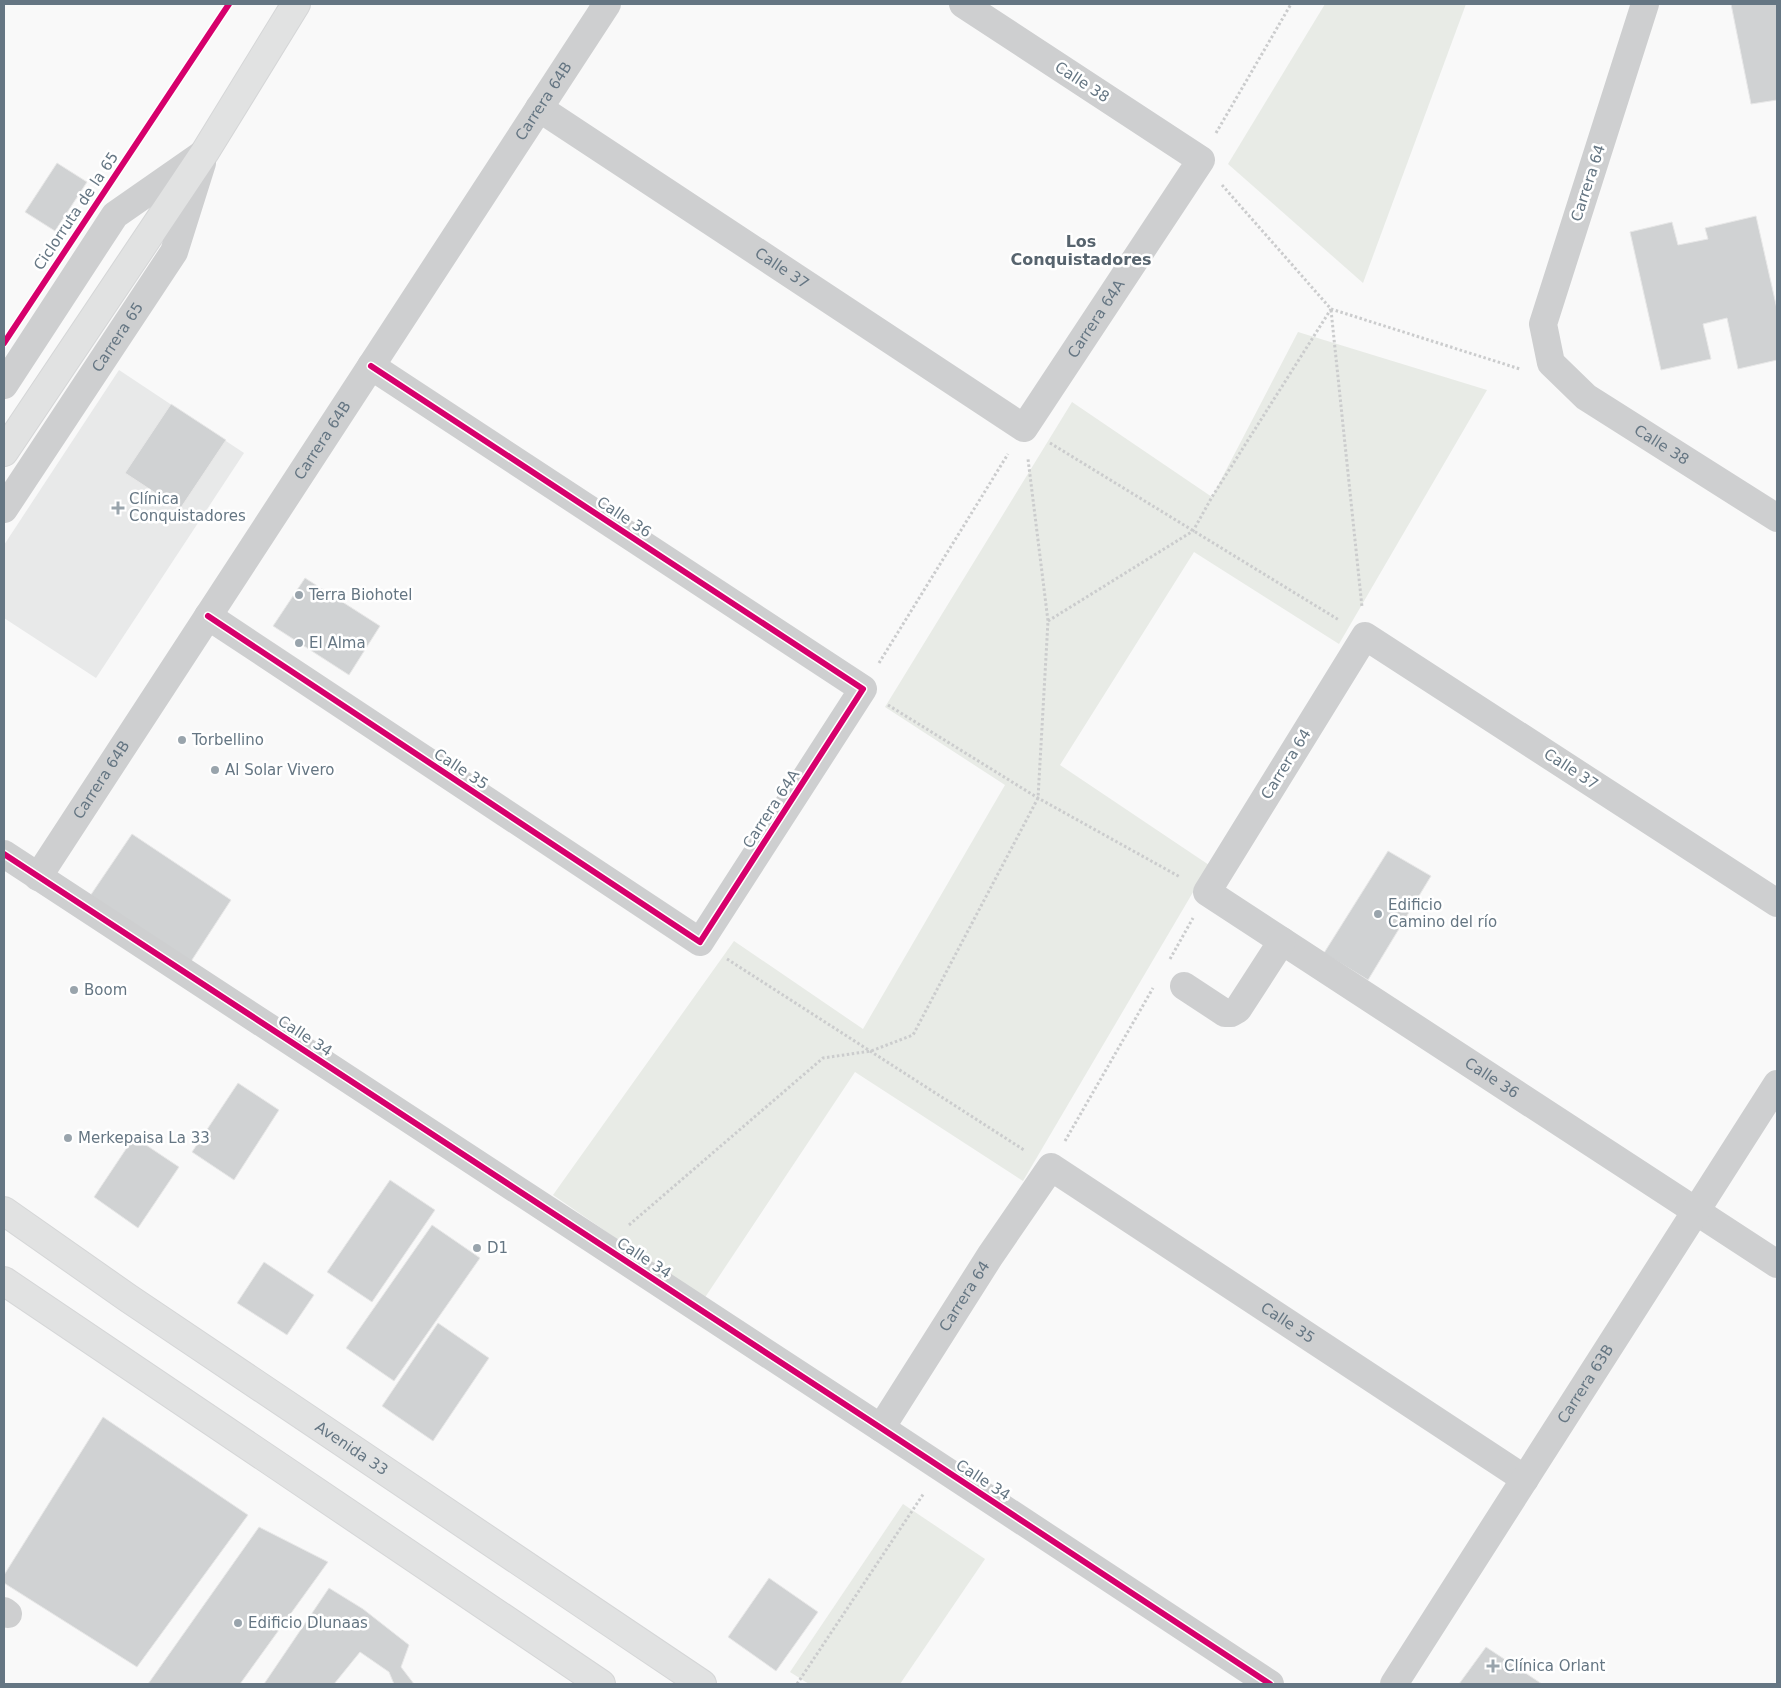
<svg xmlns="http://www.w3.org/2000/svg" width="1781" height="1688" font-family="'DejaVu Sans',sans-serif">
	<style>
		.built { fill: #e8e9e9 }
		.green { fill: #e8ebe6 }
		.building { fill: #d0d2d3; stroke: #e8e8e8 }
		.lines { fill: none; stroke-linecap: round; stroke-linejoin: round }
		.major-casing { stroke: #d5d6d7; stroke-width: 30 }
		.path { stroke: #cbcccd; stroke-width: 3; stroke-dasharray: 2.5 2.5; stroke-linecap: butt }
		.minor { stroke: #cecfd0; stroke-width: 28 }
		.major { stroke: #e1e2e2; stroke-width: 28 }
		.cycleway-casing { stroke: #fff; stroke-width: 9 }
		.cycleway { stroke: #d6006c; stroke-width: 6 }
		.poi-dot { fill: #99a4ac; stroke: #fff; stroke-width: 2 }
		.labels { text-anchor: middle; stroke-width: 5; stroke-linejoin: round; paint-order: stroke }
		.street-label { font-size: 15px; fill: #657683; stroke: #fff }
		.poi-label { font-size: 15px; fill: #657683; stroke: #fff; text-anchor: start }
		.neighbourhood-label { font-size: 16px; font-weight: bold; fill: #57646e; stroke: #fff }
	</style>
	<rect width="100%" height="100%" fill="#f9f9f9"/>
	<polygon class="built" points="119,370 244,453 96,678 4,618 4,545"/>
	<g class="green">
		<polygon points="1325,4 1466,4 1363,283 1228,164"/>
		<polygon points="1298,332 1487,390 1339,644 1194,552 1060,765 1209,865 1023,1181 855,1072 704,1299 553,1195 734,941 863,1029 1005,785 885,707 1072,402 1212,497"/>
		<polygon points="903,1504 985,1559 900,1684 809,1684 790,1672"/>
	</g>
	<g class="building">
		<polygon points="1731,4 1777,4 1777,100 1751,104"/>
		<polygon points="57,163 87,182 55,231 25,212"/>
		<polygon points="1756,216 1777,309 1777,360 1738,369 1727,318 1703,324 1711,359 1661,370 1630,232 1672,222 1678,245 1708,239 1705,228"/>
		<polygon points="171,404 226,440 180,509 125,473"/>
		<polygon points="305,578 380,626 349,675 273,626"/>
		<polygon points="132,834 231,900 188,966 88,899"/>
		<polygon points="1388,851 1431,876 1368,980 1324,953"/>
		<polygon points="238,1083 279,1110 234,1180 192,1152"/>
		<polygon points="134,1137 179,1167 138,1228 94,1197"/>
		<polygon points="390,1180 435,1210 372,1302 327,1272"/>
		<polygon points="432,1225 480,1258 394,1381 346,1348"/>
		<polygon points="264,1262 314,1295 287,1335 237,1303"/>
		<polygon points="438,1323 489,1358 433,1441 382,1406"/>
		<polygon points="103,1417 248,1515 137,1667 4,1583 4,1575"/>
		<polygon points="259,1527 328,1562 240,1684 148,1684"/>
		<polygon points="769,1578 818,1612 776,1671 728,1637"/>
		<polygon points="329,1588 363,1609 409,1645 401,1667 414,1684 394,1684 389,1672 360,1652 334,1684 264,1684"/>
		<polygon points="1486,1647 1542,1684 1459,1684"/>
	</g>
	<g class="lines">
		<defs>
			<g id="major">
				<polyline points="4,452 205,152 296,4"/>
				<path id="s8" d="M 4,1211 L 128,1298 L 702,1684"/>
				<polyline points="4,1281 601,1684"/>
			</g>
		</defs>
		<use href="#major" class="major-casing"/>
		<g class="path">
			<polyline points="1216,133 1291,4"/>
			<polyline points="1222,185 1331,309 1520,369"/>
			<polyline points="1331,310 1362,607"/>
			<polyline points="1050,443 1339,620"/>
			<polyline points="1048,621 1193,531 1212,497 1331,309"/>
			<polyline points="879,663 1008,454"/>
			<polyline points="888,705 1038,798 1180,877"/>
			<polyline points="727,959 1024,1150"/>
			<polyline points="1170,959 1193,918"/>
			<polyline points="1065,1141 1153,988"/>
			<polyline points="629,1225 823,1058 871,1051 913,1035 1038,798 1048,621 1028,459"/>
			<polyline points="797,1684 924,1493"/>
		</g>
		<g class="minor">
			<path id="s1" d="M 1645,4 L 1543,324 L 1551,363 L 1586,397 L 1777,518"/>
			<path id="s2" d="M 539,108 L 1024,428 L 1201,160 L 963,4"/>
			<polyline points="4,385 115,215 204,153"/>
			<path id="s3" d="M 4,509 L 174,252 L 202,163"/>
			<polyline points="208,616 700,942 863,689 371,366"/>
			<polyline points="4,854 881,1428 1270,1684"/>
			<path id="s4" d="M 38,877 L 607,4"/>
			<path id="s5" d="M 1777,903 L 1365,636 L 1207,892 L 1777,1264"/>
			<polyline points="1184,986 1225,1013 1231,1013 1238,1009 1282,941"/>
			<path id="s6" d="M 881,1428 L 990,1256 L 1051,1167 L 1525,1479"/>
			<polyline points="4,1611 8,1614"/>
			<path id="s7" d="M 1394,1684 L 1777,1084"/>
		</g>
		<use href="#major" class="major"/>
		<defs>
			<g id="cycleway">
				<polyline points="4,343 229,4"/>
				<polyline points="208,616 700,942 863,689 371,366"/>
				<polyline points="4,854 881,1428 1270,1684"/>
			</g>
		</defs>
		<use href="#cycleway" class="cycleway-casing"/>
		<use href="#cycleway" class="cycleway"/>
	</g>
	<g class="poi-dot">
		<path d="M115.5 500.5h5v5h5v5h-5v5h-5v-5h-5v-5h5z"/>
		<circle cx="299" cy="595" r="5"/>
		<circle cx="299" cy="643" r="5"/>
		<circle cx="182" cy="740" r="5"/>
		<circle cx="215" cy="770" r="5"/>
		<circle cx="1378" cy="914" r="5"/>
		<circle cx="74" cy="990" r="5"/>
		<circle cx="68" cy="1138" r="5"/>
		<circle cx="477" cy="1248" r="5"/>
		<circle cx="238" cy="1623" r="5"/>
		<path d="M1490.5 1658.5h5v5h5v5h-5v5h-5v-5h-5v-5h5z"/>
	</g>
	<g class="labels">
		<g class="street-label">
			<text transform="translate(1082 82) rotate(33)" y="5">Calle 38</text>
			<text dy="5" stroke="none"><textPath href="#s4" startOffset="926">Carrera 64B</textPath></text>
			<text transform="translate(1588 183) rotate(-72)" y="5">Carrera 64</text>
			<text transform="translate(76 211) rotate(-56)" y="5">Ciclorruta de la 65</text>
			<text dy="5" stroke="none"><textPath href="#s2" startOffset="291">Calle 37</textPath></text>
			<text dy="5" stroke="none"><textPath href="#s2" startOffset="712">Carrera 64A</textPath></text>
			<text dy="5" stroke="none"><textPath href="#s3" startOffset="206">Carrera 65</textPath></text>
			<text dy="5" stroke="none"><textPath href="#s4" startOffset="521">Carrera 64B</textPath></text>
			<text dy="5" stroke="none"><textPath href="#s1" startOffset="514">Calle 38</textPath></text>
			<text transform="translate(624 517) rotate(33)" y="5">Calle 36</text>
			<text transform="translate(1286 764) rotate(-58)" y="5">Carrera 64</text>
			<text transform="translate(461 769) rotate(33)" y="5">Calle 35</text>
			<text transform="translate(1571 769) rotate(33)" y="5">Calle 37</text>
			<text dy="5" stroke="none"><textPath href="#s4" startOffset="116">Carrera 64B</textPath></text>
			<text transform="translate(771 809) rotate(-57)" y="5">Carrera 64A</text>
			<text transform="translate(305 1036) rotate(33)" y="5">Calle 34</text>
			<text dy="5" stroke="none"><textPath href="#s5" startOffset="1132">Calle 36</textPath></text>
			<text transform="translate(644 1258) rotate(33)" y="5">Calle 34</text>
			<text dy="5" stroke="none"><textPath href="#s6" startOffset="156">Carrera 64</textPath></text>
			<text dy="5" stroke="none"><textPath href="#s6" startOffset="595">Calle 35</textPath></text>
			<text dy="5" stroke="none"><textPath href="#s7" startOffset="356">Carrera 63B</textPath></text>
			<text dy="5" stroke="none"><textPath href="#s8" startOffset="421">Avenida 33</textPath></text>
			<text transform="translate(983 1480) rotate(33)" y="5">Calle 34</text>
		</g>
		<g class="poi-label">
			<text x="129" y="504">Clínica<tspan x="129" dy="17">Conquistadores</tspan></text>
			<text x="309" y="600">Terra Biohotel</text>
			<text x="309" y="648">El Alma</text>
			<text x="192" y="745">Torbellino</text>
			<text x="225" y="775">Al Solar Vivero</text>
			<text x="1388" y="910">Edificio<tspan x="1388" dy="17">Camino del río</tspan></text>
			<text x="84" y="995">Boom</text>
			<text x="78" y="1143">Merkepaisa La 33</text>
			<text x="487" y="1253">D1</text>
			<text x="248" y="1628">Edificio Dlunaas</text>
			<text x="1504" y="1671">Clínica Orlant</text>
		</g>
		<g class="neighbourhood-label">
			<text x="1081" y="247">Los<tspan x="1081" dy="18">Conquistadores</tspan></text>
		</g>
	</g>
	<rect width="1781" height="1688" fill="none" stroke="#657683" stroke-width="10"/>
</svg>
